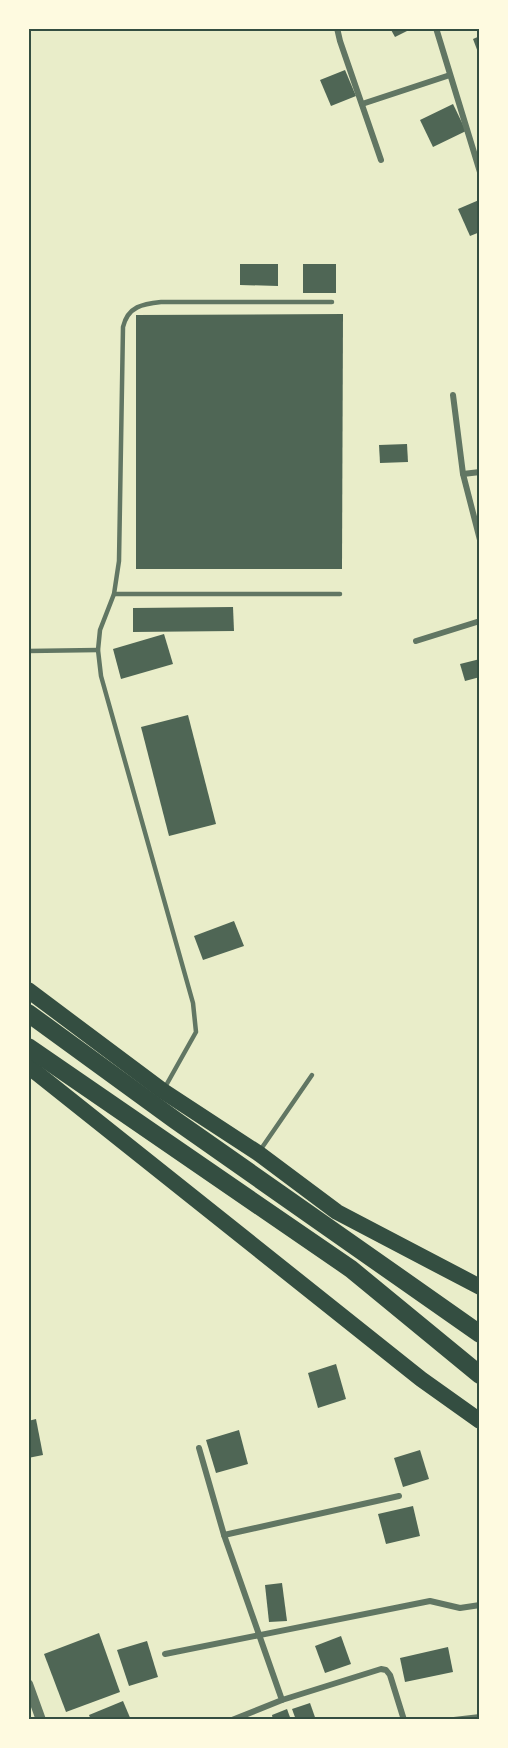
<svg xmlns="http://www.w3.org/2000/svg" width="508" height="1748" font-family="'Varela Round',sans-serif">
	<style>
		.building { fill: #4f6655 }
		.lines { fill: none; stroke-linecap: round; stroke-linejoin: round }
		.service { stroke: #617663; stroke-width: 4.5 }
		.minor { stroke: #617663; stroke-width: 6 }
		.tertiary { stroke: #617663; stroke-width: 10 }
		.trunk { stroke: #344e41; stroke-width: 16 }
		.motorway { stroke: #344e41; stroke-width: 18 }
		.neatline { fill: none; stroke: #344e41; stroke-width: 2 }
	</style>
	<rect width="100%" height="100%" fill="#e9edc9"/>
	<g class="building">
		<polygon points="390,28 413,28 395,37"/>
		<polygon points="480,36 480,55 479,55 473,39"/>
		<polygon points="345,70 356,96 331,106 320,80"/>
		<polygon points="453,104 466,131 433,147 420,120"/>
		<polygon points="479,200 480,232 470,236 458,209"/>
		<polygon points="240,264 278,264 278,286 240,285"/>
		<rect x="303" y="264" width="33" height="29"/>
		<polygon points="343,314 342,569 136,569 136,315"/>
		<polygon points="407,444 408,462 380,463 379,445"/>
		<polygon points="233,607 234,631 133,632 133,608"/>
		<polygon points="164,634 173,664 121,679 113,649"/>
		<polygon points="480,659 480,677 465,681 460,664"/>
		<polygon points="188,715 216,824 169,836 141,727"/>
		<polygon points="234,921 244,946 203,960 194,936"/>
		<polygon points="336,1364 346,1399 318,1408 308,1373"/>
		<polygon points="36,1419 43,1455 28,1458 28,1421"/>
		<polygon points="239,1430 248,1464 216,1473 206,1440"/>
		<polygon points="420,1450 429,1479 403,1487 394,1458"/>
		<polygon points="413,1506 420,1536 386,1544 378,1514"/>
		<polygon points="282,1583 287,1621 269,1622 265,1585"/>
		<polygon points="99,1633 120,1692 66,1712 44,1654"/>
		<polygon points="341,1636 351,1664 325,1673 315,1646"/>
		<polygon points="147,1641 158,1677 129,1686 117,1650"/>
		<polygon points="448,1647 453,1672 405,1682 400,1658"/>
		<polygon points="123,1701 131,1720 91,1720 89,1715"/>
		<polygon points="310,1703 316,1720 296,1720 292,1709"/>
		<polygon points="287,1709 291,1720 273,1720 272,1715"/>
	</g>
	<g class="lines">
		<g class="service">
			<polyline points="114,594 340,594"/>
			<polyline points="28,651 98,650"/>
			<path d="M 164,1089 L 196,1032 L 193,1003 L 101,676 L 98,650 L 100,630 L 114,594 L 119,561 L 123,327 C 128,306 143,304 161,302 L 332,302"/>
			<polyline points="261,1149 312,1075"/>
		</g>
		<g class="minor">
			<polyline points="337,28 340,41 381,160"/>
			<polyline points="436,28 480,172"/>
			<polyline points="362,104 450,75"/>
			<polyline points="453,395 463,474 480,540"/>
			<polyline points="463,474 480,472"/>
			<polyline points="416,641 480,621"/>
			<polyline points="199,1448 224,1535 282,1700 232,1720"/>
			<polyline points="224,1535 399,1496"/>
			<polyline points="165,1654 430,1601 460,1608 480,1605"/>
			<polyline points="282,1700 381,1669 386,1670 390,1675 404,1720"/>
			<polyline points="454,1720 480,1717"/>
		</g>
		<polyline class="tertiary" points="28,1684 41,1720"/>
		<g class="trunk">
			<polyline points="28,990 163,1091 258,1153 337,1212 480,1287"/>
			<polyline points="28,1066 421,1379 480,1421"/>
		</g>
		<g class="motorway">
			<polyline points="28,1013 175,1120 480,1334"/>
			<polyline points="28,1047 351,1269 480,1375"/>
		</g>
	</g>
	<rect width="508" height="1748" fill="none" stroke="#fefae0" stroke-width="60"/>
	<rect x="30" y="30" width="448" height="1688" class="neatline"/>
</svg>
